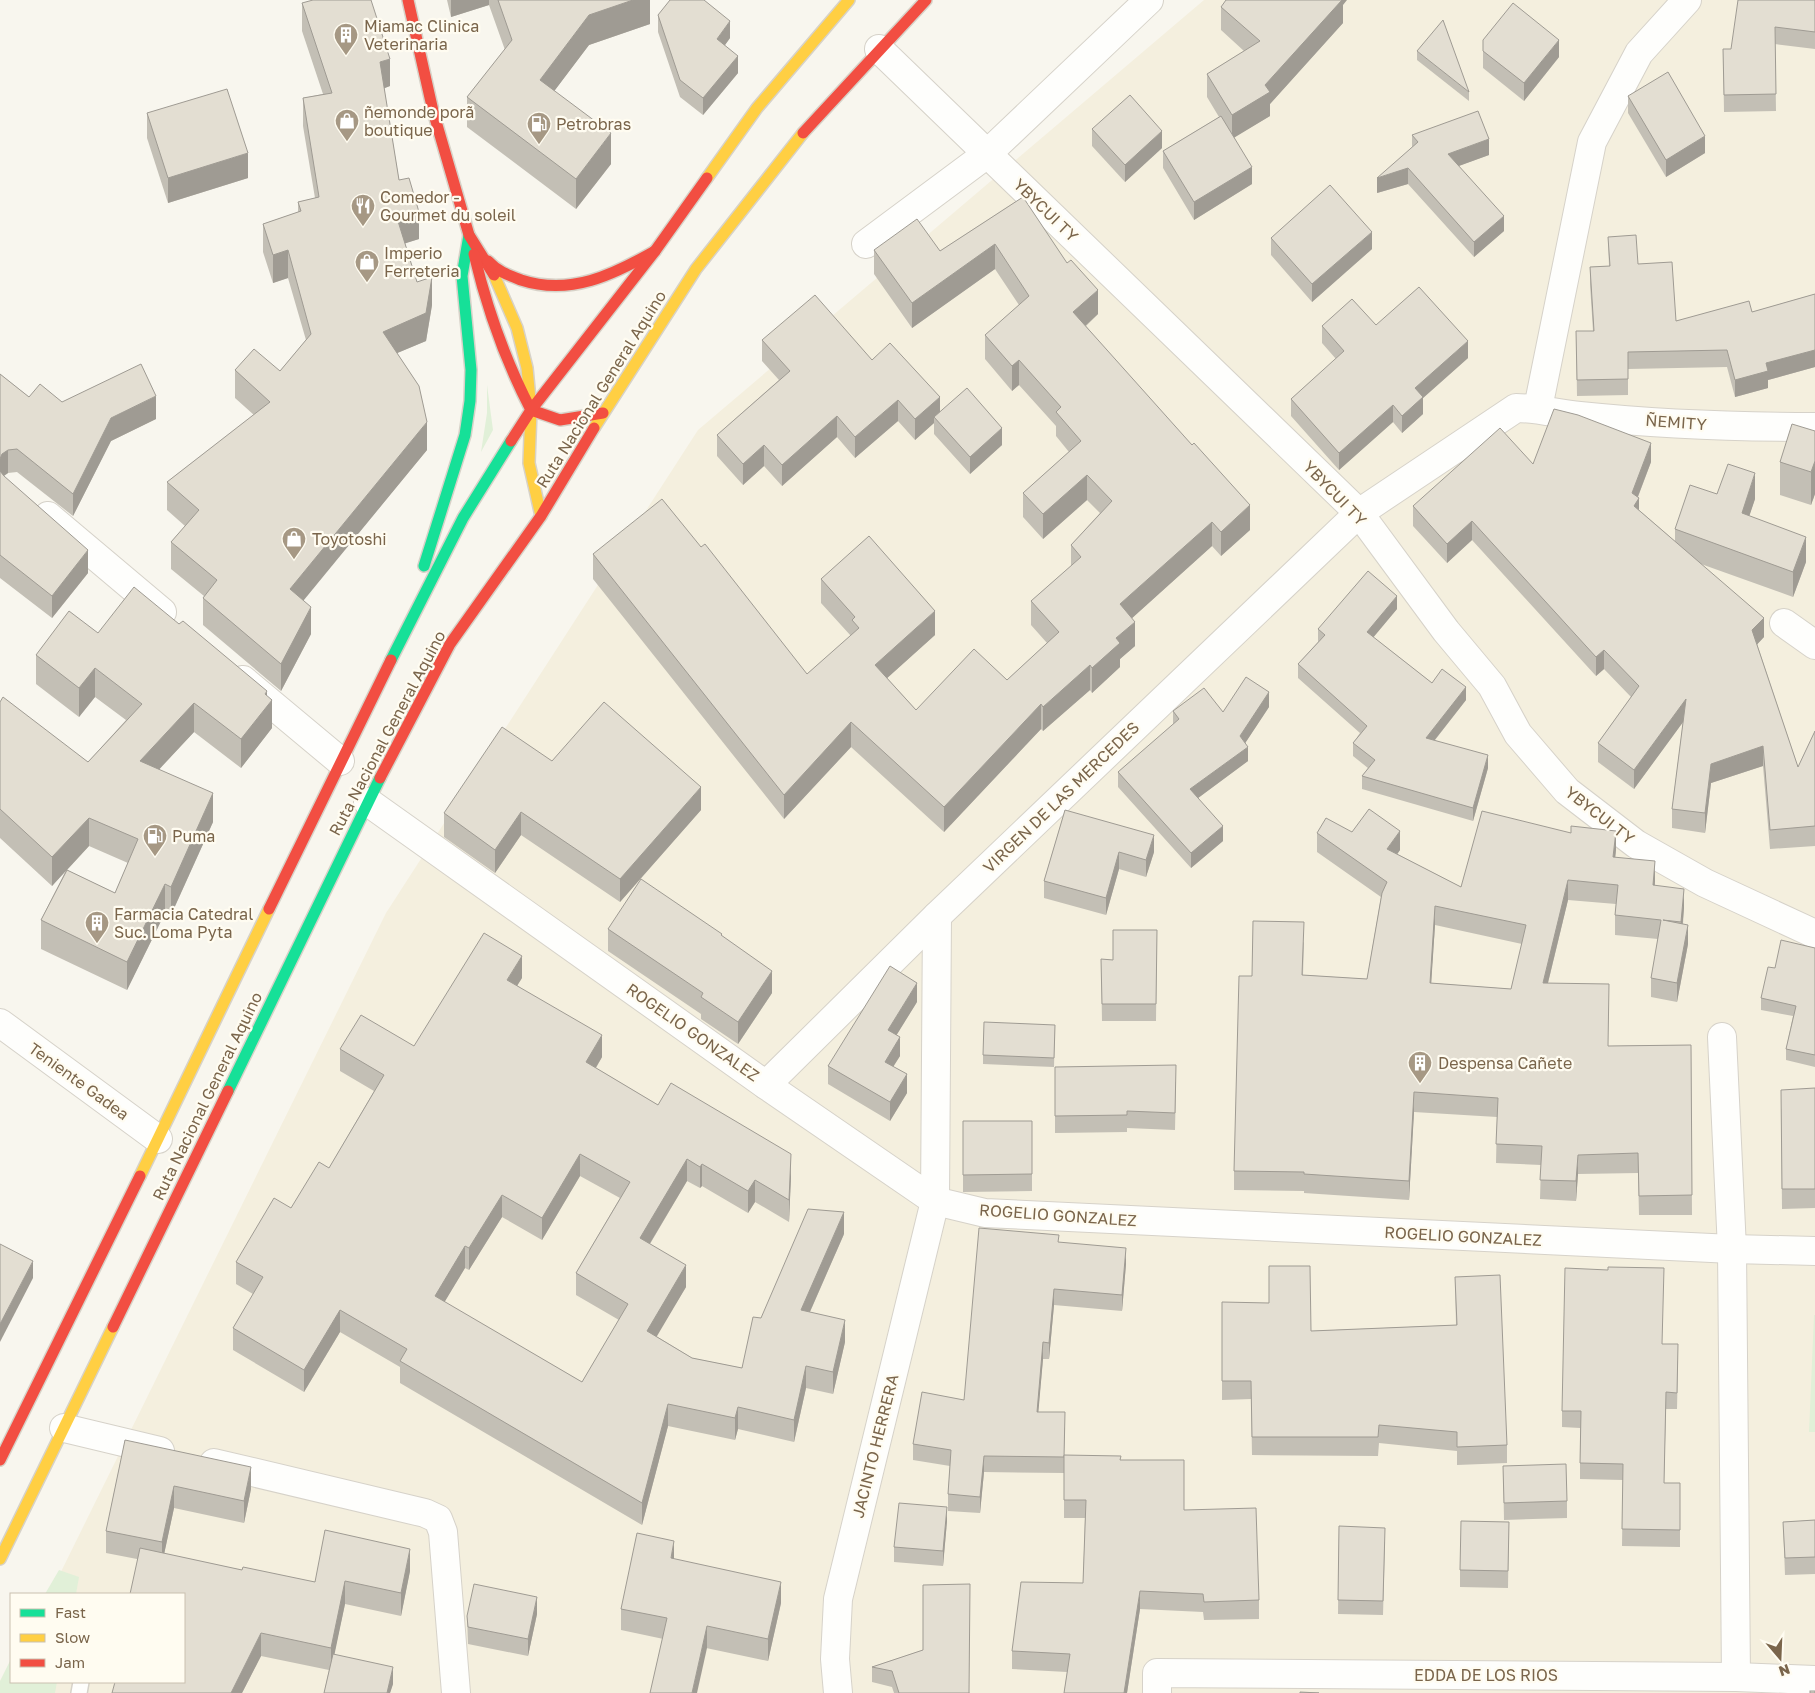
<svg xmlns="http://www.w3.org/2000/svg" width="1815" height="1693" font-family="'Golos Text',sans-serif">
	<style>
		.residential { fill: #f4efde }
		.green { fill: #e1f0d8 }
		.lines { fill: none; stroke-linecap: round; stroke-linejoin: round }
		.lane-casing { stroke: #d6d2c9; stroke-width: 18 }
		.street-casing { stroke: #d6d2c9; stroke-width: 30 }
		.fast-casing { stroke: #d7d2c8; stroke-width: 14 }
		.slow-casing { stroke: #d7d2c8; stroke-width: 14 }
		.jam-casing { stroke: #d7d2c8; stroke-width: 14 }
		.lane { stroke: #fefefc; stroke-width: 15 }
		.street { stroke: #fefefc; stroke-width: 28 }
		.fast { stroke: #16e098; stroke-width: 11 }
		.slow { stroke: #ffcf43; stroke-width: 11 }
		.jam { stroke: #f24e42; stroke-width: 11 }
		.wall { fill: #c3bfb5; fill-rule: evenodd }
		.shaded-wall { fill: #9f9b93 }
		.building { fill: #e3ded2; stroke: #9f9b93; fill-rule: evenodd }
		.labels { text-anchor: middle; stroke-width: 4.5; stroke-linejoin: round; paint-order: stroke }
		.poi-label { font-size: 16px; fill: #7a654b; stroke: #fffcf1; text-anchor: start }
		.street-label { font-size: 16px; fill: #7a654b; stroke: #fffcf1 }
	</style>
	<rect width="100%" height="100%" fill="#f8f6ee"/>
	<polygon class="residential" points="1204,0 1815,0 1815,1693 18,1693 21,1682 184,1682 184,1594 50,1594 386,913 698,430"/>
	<g class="green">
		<polygon points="487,385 493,430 481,452 487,413"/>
		<polygon points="1814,1315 1815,1315 1815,1432 1809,1432"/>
		<polygon points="59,1570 79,1577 76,1594 45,1594"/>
		<polygon points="11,1659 11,1682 57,1682 55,1693 0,1693 0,1681"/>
	</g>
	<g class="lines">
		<defs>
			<polyline id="lane" points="79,1693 81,1682"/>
			<g id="street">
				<polyline points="879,49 1359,513 1446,631 1492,686 1518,734 1567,791 1636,844 1705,883 1815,934"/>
				<polyline points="866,244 987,154 1149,0"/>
				<polyline points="1538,408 1592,142 1639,53 1687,0"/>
				<polyline points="48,516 162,612"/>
				<polyline points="1784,623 1815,645"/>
				<polyline points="243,680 340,761"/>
				<polyline points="368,802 766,1085 935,1201 985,1213 1732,1249 1815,1251"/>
				<polyline points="0,1023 158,1139"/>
				<polyline points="1722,1037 1732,1249 1736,1677"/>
				<path d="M 766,1085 L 937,916 L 1359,513 L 1516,408 C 1538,408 1558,414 1580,416 C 1657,424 1737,427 1815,427"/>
				<polyline points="64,1428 160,1451"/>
				<polyline points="214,1463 425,1513 438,1519 443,1532 456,1693"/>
				<polyline points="838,1693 835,1659 838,1599 935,1201 937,916"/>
				<polyline points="1157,1693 1157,1673 1736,1677 1815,1680"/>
			</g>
			<g id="fast">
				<polyline points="424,566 465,435 470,401 471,370 462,276 469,235"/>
				<polyline points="391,660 463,518 511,441"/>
				<polyline points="228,1091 380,778"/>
			</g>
			<g id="slow">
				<polyline points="707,178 757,108 849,0"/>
				<polyline points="494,275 517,328 527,368 531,410 529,463 541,516"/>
				<polyline points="594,428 696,269 803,133"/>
				<polyline points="140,1176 269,909"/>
				<polyline points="0,1559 113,1327"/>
			</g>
			<g id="jam">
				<polyline points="408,0 433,111 469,235 494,275"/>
				<polyline points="803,133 926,0"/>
				<path d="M 474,254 C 487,309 505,360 531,410 L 560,420 L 603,413"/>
				<path d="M 488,261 C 497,271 508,275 521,280 C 570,296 613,275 655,251"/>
				<polyline points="511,441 531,410 655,251 707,178"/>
				<polyline points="380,778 450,644 541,516 594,428"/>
				<polyline points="269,909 391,660"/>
				<polyline points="113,1327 228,1091"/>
				<polyline points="0,1460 140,1176"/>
			</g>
		</defs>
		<use href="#lane" class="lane-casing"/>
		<use href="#street" class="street-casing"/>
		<use href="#fast" class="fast-casing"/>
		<use href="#slow" class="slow-casing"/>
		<use href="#jam" class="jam-casing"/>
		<use href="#lane" class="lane"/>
		<use href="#street" class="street"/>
		<use href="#fast" class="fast"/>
		<use href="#slow" class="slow"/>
		<use href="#jam" class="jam"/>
	</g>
	<g class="wall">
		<polygon points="447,0 650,0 650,24 589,45 554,91 611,164 576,209 467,127 467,97 505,50 489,5 451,17"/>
		<polygon points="1815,0 1815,49 1775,44 1776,111 1724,112 1723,49 1731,49"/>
		<polygon points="302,3 390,86 384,88 399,180 419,239 405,243 417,282 432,305 426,341 397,353 427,450 303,600 311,634 281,691 203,625 203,598 204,596 171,569 171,542 185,526 167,510 167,482 254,415 235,398 235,370 280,371 306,340 288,278 273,283 263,252 263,224 298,212 298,202 315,198 303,126 303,98 323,94 302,31"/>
		<polygon points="1343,5 1343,23 1270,104 1270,116 1234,137 1252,184 1194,220 1163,168 1163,151 1219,117 1207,97 1207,74 1244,51 1221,30 1221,7"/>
		<polygon points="658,15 730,38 725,45 738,73 703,115 680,97 658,32"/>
		<polygon points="1483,40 1559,57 1524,101 1483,68"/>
		<polygon points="1417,51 1469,92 1469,101 1417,60"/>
		<polygon points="1628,96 1705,153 1666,177 1628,113"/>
		<polygon points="147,113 248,178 168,203 147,138"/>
		<polygon points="1092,129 1162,148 1125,182 1092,146"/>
		<polygon points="1412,135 1489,155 1458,166 1504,231 1474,257 1408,184 1377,193 1412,147"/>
		<polygon points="1023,197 1098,314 1086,326 1250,530 1221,556 1212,546 1132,618 1135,646 1120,659 1120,667 1092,693 1090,690 1043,731 1041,729 944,832 851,747 784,819 593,579 593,554 701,547 807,674 851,636 821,603 821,579 935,635 887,678 916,710 1007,680 1047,643 1031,625 1031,601 1071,566 1071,545 1100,513 1087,500 1043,539 1023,517 1023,493 1069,452 1056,436 1056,426 1019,385 1012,391 985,359 985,335 1019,305 995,269 912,328 874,274 874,250 940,251"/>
		<polygon points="1608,237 1638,264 1676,321 1752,312 1815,294 1815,367 1768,380 1768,388 1735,397 1727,367 1628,369 1628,395 1577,396 1576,331 1593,331 1590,284 1590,267 1609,266"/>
		<polygon points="1271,238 1372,249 1312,302 1271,255"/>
		<polygon points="1376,325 1468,358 1423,398 1423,414 1402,433 1393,422 1339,470 1291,416 1291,399 1336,359 1322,343 1322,326"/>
		<polygon points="762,340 872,360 940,412 1002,445 970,474 934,434 934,423 915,440 898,421 855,458 837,437 782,486 764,466 743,485 717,456 717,435 779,380 762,361"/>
		<polygon points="0,374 29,397 62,402 156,419 111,441 73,516 17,472 8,473 4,476 88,573 52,618 0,578"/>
		<polygon points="1815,431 1815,494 1811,505 1780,495 1780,462"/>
		<polygon points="1651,462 1638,497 1639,510 1675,541 1675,529 1717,494 1755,499 1749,516 1806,562 1793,597 1701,564 1764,637 1757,644 1798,767 1815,731 1815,846 1770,849 1763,766 1711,783 1705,833 1672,828 1672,809 1683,722 1634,789 1598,762 1598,743 1631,697 1604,669 1596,676 1472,540 1447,563 1413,526 1413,506 1533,464"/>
		<polygon points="1397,609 1373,637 1432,683 1466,700 1435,740 1488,768 1473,821 1362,789 1362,776 1368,768 1353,756 1353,743 1360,733 1298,678 1298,664 1318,642 1318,629"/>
		<path d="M 98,633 L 267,696 L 272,728 L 241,768 L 194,732 L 159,769 L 213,822 L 171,915 L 165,913 L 127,990 L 41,949 L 41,920 L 66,870 L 52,886 L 0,838 L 0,702 L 88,762 L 126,720 L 95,697 L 79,717 L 36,684 L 36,655 ZM 89,846 L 128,863 L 115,893 L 67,870 Z"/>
		<polygon points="1269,707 1245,743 1248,761 1198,798 1223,841 1191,868 1118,787 1118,772 1173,725 1173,711 1223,712"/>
		<polygon points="552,761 701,810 620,902 521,835 495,873 444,837 444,813"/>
		<polygon points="1065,810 1154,852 1146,877 1119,869 1106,915 1044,898 1044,881"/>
		<path d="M 1352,832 L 1400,850 L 1397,854 L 1461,887 L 1616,850 L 1615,858 L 1655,881 L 1655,886 L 1684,908 L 1683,924 L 1688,944 L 1677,1002 L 1651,997 L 1651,978 L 1658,939 L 1615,935 L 1615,915 L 1616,904 L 1568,900 L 1548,983 L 1608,1046 L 1691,1045 L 1692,1215 L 1639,1215 L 1638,1173 L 1578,1174 L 1576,1201 L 1540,1199 L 1541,1165 L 1496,1163 L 1497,1117 L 1414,1112 L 1409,1200 L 1304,1193 L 1304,1191 L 1234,1190 L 1234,1171 L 1252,976 L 1304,942 L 1303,975 L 1367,979 L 1381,897 L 1317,852 L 1317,833 ZM 1435,925 L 1522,944 L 1511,989 L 1431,983 Z"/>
		<polygon points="608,929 722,936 772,993 738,1044 701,1019 701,1014 608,951"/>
		<polygon points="1157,930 1156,1021 1102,1021 1101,959 1113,960"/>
		<polygon points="1815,948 1815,1067 1786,1060 1786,1049 1793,1016 1761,1010 1761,998 1775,968"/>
		<path d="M 522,978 L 517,985 L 602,1057 L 596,1068 L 658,1105 L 791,1176 L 789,1222 L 755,1202 L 748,1213 L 702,1186 L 700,1188 L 687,1181 L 650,1244 L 686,1287 L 656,1336 L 692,1358 L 742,1368 L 761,1318 L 844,1234 L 810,1312 L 845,1342 L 833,1394 L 806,1388 L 794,1442 L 738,1429 L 735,1440 L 668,1426 L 642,1525 L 400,1383 L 400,1367 L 340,1332 L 304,1392 L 233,1350 L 233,1328 L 253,1294 L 236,1284 L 236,1262 L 291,1208 L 329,1168 L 374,1091 L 340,1071 L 340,1049 L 414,1046 ZM 580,1176 L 620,1198 L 576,1273 L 576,1295 L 619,1320 L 582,1382 L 444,1302 L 465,1268 L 469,1270 L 502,1217 L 542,1240 Z"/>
		<polygon points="917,1002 896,1035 900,1056 893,1066 907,1093 890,1121 828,1084 828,1066"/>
		<polygon points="1055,1025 1054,1067 983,1064 983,1055"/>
		<polygon points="1055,1067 1176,1082 1175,1130 1127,1128 1127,1132 1055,1133"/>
		<polygon points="1815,1088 1815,1208 1782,1209 1781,1109"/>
		<polygon points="963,1121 1032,1121 1032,1191 963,1192"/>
		<polygon points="1059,1242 1126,1264 1122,1311 1054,1305 1049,1359 1043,1359 1038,1412 1065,1428 1064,1455 1120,1460 1184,1510 1259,1600 1259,1619 1204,1620 1203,1612 1140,1609 1127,1693 1064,1693 1067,1672 1012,1669 1012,1651 1083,1583 1085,1518 1064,1518 1064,1473 984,1472 980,1513 948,1511 948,1494 950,1466 913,1460 913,1444 964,1400"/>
		<polygon points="1455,1277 1507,1445 1507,1463 1457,1465 1457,1451 1379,1443 1378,1456 1252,1455 1251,1399 1222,1400 1222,1302 1311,1331 1456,1325"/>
		<polygon points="1662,1344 1678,1361 1677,1409 1666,1409 1664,1483 1680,1483 1680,1547 1622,1546 1623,1480 1580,1479 1580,1428 1562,1427 1562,1411"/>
		<polygon points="125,1440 251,1489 244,1523 174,1508 164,1554 242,1570 315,1582 410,1571 401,1616 345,1604 334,1654 393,1684 390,1693 324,1693 329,1670 261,1656 242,1693 112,1693 184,1682 137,1559 106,1553 106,1531"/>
		<polygon points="1503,1466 1567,1501 1567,1518 1504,1520"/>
		<polygon points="1815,1520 1815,1574 1785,1575 1783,1522"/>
		<polygon points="947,1521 943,1566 894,1562 894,1547"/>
		<polygon points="1509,1522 1508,1588 1460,1587 1460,1570"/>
		<polygon points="1339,1526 1385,1542 1383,1615 1338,1614"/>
		<polygon points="674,1559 781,1603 768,1661 621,1630 621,1609"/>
		<polygon points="537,1614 528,1656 468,1644 467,1616"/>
		<polygon points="923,1650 970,1693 894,1693 892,1687 872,1682 872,1667"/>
	</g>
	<g class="shaded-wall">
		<polygon points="451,0 489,0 489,5 451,17"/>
		<polygon points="633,0 650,0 650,24 589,45 540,110 540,80 589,15"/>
		<polygon points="1334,0 1347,0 1343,5 1343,23 1270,104 1270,116 1232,139 1232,115 1265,85"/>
		<polygon points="730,21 730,38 717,56 717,39"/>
		<polygon points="1559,40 1559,57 1524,101 1524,83"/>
		<polygon points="738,56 738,73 703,115 703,98"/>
		<polygon points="390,59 390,86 380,90 380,62"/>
		<polygon points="1162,131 1162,148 1125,182 1125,165"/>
		<polygon points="611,133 611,164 576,209 576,179"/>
		<polygon points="1705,136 1705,153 1666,177 1666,160"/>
		<polygon points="1489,139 1489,155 1448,170 1448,154"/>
		<polygon points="248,153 248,178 168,203 168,178"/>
		<polygon points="1252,167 1252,184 1194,220 1194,202"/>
		<polygon points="1408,168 1408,184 1377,193 1377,178"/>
		<polygon points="419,212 419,239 397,246 397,218"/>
		<polygon points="1504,216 1504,231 1474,257 1474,242"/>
		<polygon points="1372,232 1372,249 1312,302 1312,284"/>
		<polygon points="995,244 995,269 912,328 912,303"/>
		<polygon points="288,250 288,278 273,283 273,255"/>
		<polygon points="432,277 432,305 426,341 383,359 383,332"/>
		<polygon points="1098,290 1098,314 1073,337 1073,312"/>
		<polygon points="1468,341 1468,358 1423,398 1423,414 1402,433 1402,416 1415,388"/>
		<polygon points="1815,350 1815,367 1768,380 1768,388 1735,397 1735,380 1766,363"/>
		<polygon points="1019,360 1019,385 1012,391 1012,366"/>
		<polygon points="156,396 156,419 111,441 73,516 73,494 111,418"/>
		<polygon points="940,397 940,418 934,417 934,423 915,440 915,419"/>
		<polygon points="898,400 898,421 855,458 855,437"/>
		<polygon points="1393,405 1393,422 1339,470 1339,453"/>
		<polygon points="837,416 837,437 782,486 782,465"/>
		<polygon points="427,422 427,450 290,617 290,589"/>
		<polygon points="1002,428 1002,445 970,474 970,457"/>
		<polygon points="1651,443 1651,462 1635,504 1639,498 1639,517 1634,525 1632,493"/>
		<polygon points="764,445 764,466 743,485 743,464"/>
		<polygon points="8,450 8,473 2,477 0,481 0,459 2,454"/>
		<polygon points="1815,461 1815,494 1811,505 1811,472"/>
		<polygon points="1755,473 1755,499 1742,538 1742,513"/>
		<polygon points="1087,475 1087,500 1043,539 1043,514"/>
		<polygon points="1250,505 1250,530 1221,556 1221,532"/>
		<polygon points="1472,521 1472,540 1447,563 1447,544"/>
		<polygon points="1212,522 1212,546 1120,629 1120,604"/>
		<polygon points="1806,537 1806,562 1793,597 1793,572"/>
		<polygon points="88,550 88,573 52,618 52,596"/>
		<polygon points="1397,596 1397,609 1367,645 1367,632"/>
		<polygon points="311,607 311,634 281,691 281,664"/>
		<polygon points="935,611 935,635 875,689 875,665"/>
		<polygon points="1764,618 1764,637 1752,650 1752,630"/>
		<polygon points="1135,622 1135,646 1120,659 1120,667 1092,693 1092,668 1116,638"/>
		<polygon points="1604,650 1604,669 1596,676 1596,657"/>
		<polygon points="1090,665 1090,690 1043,731 1043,707"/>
		<polygon points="95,668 95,697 79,717 79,688"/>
		<polygon points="1466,687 1466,700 1426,751 1426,738"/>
		<polygon points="267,691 267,706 272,700 272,728 241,768 241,739"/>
		<polygon points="1269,692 1269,707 1240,751 1240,736"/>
		<polygon points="1686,699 1686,718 1634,789 1634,770"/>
		<polygon points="194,703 194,732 140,790 140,761"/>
		<polygon points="1041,704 1041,729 944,832 944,807"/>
		<polygon points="851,722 851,747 784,819 784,795"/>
		<polygon points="1763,746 1763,766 1711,783 1705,833 1705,813 1711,764"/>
		<polygon points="1248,747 1248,761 1190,804 1190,789"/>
		<polygon points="1488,755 1488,768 1473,821 1473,808"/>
		<polygon points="701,787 701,810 620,902 620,879"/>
		<polygon points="213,793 213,822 171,915 171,887"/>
		<polygon points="521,812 521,835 495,873 495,850"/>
		<polygon points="89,818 89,846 52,886 52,857"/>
		<polygon points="1223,826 1223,841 1191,868 1191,853"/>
		<polygon points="1400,831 1400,850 1387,869 1387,849"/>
		<polygon points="1616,831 1616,850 1613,877 1613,857"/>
		<polygon points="1154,835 1154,852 1146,877 1146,860"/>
		<polygon points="1119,852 1119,869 1106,915 1106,898"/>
		<polygon points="1655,861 1655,881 1653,905 1653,885"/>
		<polygon points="1568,880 1568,900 1543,1003 1543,983"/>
		<polygon points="165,884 165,913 127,990 127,962"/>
		<polygon points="1684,889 1684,908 1681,941 1681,922"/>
		<polygon points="1435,906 1435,925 1430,1002 1430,983"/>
		<polygon points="1688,925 1688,944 1677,1002 1677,983"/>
		<polygon points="522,956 522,978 507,1002 507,980"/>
		<polygon points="772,971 772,993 738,1044 738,1022"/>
		<polygon points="917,983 917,1002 888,1049 888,1030"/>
		<polygon points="602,1035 602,1057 586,1084 586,1062"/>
		<polygon points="900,1037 900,1056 885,1080 885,1062"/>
		<polygon points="907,1074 907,1093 890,1121 890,1102"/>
		<polygon points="1414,1092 1414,1112 1409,1200 1409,1181"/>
		<polygon points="580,1154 580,1176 542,1240 542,1218"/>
		<polygon points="791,1154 791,1176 789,1222 789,1200"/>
		<polygon points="1578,1155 1578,1174 1576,1201 1576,1181"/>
		<polygon points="687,1159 687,1181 640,1260 640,1238"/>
		<polygon points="702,1164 702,1186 700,1188 700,1167"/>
		<polygon points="755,1180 755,1202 748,1213 748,1191"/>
		<polygon points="502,1195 502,1217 469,1270 469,1248"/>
		<polygon points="844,1212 844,1234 801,1332 801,1310"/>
		<polygon points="465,1246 465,1268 435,1318 435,1296"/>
		<polygon points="1126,1248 1126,1264 1122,1311 1122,1295"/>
		<polygon points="33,1261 33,1278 0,1342 0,1324"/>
		<polygon points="686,1265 686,1287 647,1353 647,1331"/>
		<polygon points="1054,1289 1054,1305 1049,1359 1049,1343"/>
		<polygon points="340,1310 340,1332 304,1392 304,1370"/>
		<polygon points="845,1320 845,1342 833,1394 833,1372"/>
		<polygon points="1043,1342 1043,1359 1037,1428 1037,1412"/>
		<polygon points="806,1366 806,1388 794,1442 794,1420"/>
		<polygon points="668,1404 668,1426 642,1525 642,1503"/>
		<polygon points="738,1407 738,1429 735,1440 735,1418"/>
		<polygon points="984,1456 984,1472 980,1513 980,1497"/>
		<polygon points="251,1467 251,1489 244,1523 244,1501"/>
		<polygon points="174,1486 174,1508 162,1564 162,1542"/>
		<polygon points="947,1507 947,1521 943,1566 943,1551"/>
		<polygon points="674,1541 674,1563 671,1558"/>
		<polygon points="410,1549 410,1571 401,1616 401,1593"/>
		<polygon points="345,1581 345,1604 331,1671 331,1648"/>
		<polygon points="781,1582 781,1603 768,1661 768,1639"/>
		<polygon points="1140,1591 1140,1609 1127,1693 1124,1693"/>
		<polygon points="537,1597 537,1614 528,1656 528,1639"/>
		<polygon points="707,1626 707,1648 697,1693 692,1693"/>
		<polygon points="261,1633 261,1656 242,1693 231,1693"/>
		<polygon points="393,1667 393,1684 390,1693 387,1693"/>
	</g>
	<g class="building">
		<polygon points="313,0 371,0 390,59 380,62 399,180 409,178 419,212 397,218 417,282 432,277 426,313 383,332 419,386 427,422 290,589 311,607 281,664 203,598 217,580 171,542 199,510 167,482 270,402 235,370 254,349 280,371 311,334 288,250 273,255 263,224 301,211 298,202 319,197 303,98 332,93 302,3"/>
		<polygon points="498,0 633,0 589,15 540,80 611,133 576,179 467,97 512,40"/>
		<polygon points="670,0 704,0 730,21 717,39 738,56 703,98 680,80 658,15"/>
		<polygon points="1226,0 1342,0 1265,85 1270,92 1232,115 1207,74 1260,41 1221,7"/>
		<polygon points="1738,0 1815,0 1815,32 1775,27 1776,94 1724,95 1723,49 1731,49"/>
		<polygon points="1513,3 1559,40 1524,83 1483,51 1483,40"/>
		<polygon points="1443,20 1469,92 1417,51"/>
		<polygon points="1668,72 1705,136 1666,160 1628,96"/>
		<polygon points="227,89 248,153 168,178 147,113"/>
		<polygon points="1130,95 1162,131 1125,165 1092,129"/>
		<polygon points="1478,111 1489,139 1448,154 1504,216 1474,242 1408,168 1377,178 1418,142 1412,135"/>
		<polygon points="1221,116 1252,167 1194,202 1163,151"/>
		<polygon points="1330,185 1372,232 1312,284 1271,238"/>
		<polygon points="1023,197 1067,263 1071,260 1098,290 1073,312 1192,445 1194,443 1250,505 1221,532 1212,522 1120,604 1135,622 1116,638 1120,643 1092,668 1090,665 1043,707 1041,704 944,807 851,722 784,795 593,554 662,499 701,547 705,544 807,674 859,628 852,620 855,617 821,579 869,536 935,611 875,665 916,710 974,649 1007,680 1059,632 1031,601 1081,557 1071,545 1112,501 1087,475 1043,514 1023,493 1081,441 1056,412 1061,407 1019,360 1012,366 985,335 1029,296 995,244 912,303 874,250 917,219 940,251"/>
		<polygon points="1636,235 1638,264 1672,262 1676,321 1749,301 1752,312 1815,294 1815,350 1766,363 1768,371 1735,380 1727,350 1628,352 1628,379 1577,380 1576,331 1594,331 1590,267 1610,266 1608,237"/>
		<polygon points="1419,287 1468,341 1415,388 1423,397 1402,416 1393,405 1339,453 1291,399 1344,351 1322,326 1352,299 1376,325"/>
		<polygon points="815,295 872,360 890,343 940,397 915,419 898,400 855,437 837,416 782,465 764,445 743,464 717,435 790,371 762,340"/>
		<polygon points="141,364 156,396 111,418 73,494 17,449 8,450 2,454 0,459 0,374 29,397 40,384 62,402"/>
		<polygon points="967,388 1002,428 970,457 934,417"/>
		<polygon points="1554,409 1578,415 1651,443 1632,493 1639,498 1634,506 1764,618 1752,630 1798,767 1815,731 1815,826 1770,830 1763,746 1711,764 1705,813 1672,809 1686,699 1634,770 1598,743 1639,686 1604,650 1596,657 1472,521 1447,544 1413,506 1500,428 1533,464"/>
		<polygon points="1792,424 1815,431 1815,461 1811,472 1780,462"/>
		<polygon points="1728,464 1755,473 1742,513 1806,537 1793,572 1675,529 1690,485 1717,494"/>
		<polygon points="0,471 4,476 88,550 52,596 0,555"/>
		<polygon points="1368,571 1397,596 1367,632 1432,683 1442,669 1466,687 1426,738 1488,755 1473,808 1362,776 1375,760 1353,743 1367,726 1298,664 1325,635 1318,629"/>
		<polygon points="134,587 179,624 183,621 267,691 265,694 272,700 241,739 194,703 140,761 213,793 171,887 165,884 127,962 41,920 67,870 115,893 138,839 89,818 52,857 0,809 0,702 3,697 88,762 142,704 95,668 79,688 36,655 69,611 98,633"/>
		<polygon points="1246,677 1269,692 1240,736 1248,747 1190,789 1223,826 1191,853 1118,772 1179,719 1173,711 1204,688 1223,712"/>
		<polygon points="604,702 701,787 620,879 521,812 495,850 444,813 502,727 552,761"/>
		<path d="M 1369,809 L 1400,831 L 1387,849 L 1461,887 L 1482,811 L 1571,833 L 1571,826 L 1616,831 L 1613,857 L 1655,861 L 1653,885 L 1684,889 L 1681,922 L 1663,920 L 1688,925 L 1677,983 L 1651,978 L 1661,920 L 1615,915 L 1618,885 L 1568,880 L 1543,983 L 1609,984 L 1608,1046 L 1691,1045 L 1692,1195 L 1639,1196 L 1638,1153 L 1578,1155 L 1576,1181 L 1540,1180 L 1542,1146 L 1496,1144 L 1498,1098 L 1414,1092 L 1409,1181 L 1304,1174 L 1304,1172 L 1234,1171 L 1239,976 L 1252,976 L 1253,921 L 1304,922 L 1302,975 L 1367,979 L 1382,893 L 1387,882 L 1317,833 L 1326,818 L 1352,832 ZM 1435,906 L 1526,925 L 1511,989 L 1430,983 Z"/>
		<polygon points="1065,810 1154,835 1146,860 1119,852 1106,898 1044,881"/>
		<polygon points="641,879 722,934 721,935 772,971 738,1022 701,997 703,993 608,929"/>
		<polygon points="1113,930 1157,930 1156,1004 1102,1004 1101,959 1113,960"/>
		<path d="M 484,933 L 522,956 L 507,980 L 602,1035 L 586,1062 L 658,1105 L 671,1083 L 791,1154 L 789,1200 L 755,1180 L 748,1191 L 702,1164 L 700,1167 L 687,1159 L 640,1238 L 686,1265 L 647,1331 L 692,1358 L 742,1368 L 753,1317 L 761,1318 L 808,1209 L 844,1212 L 801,1310 L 845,1320 L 833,1372 L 806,1366 L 794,1420 L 738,1407 L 735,1418 L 668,1404 L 642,1503 L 400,1361 L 407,1349 L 340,1310 L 304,1370 L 233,1328 L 263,1277 L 236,1262 L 274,1198 L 291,1208 L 319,1162 L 329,1168 L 384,1075 L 340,1049 L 361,1015 L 414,1046 ZM 580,1154 L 630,1182 L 576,1273 L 628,1304 L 582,1382 L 435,1296 L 465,1246 L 469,1248 L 502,1195 L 542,1218 Z"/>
		<polygon points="1781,940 1815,948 1815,1055 1786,1049 1796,1006 1761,998 1768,967 1775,968"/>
		<polygon points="890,966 917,983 888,1030 900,1037 885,1062 907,1074 890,1102 828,1066"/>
		<polygon points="984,1022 1055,1025 1054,1058 983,1055"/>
		<polygon points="1176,1065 1175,1113 1127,1111 1127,1115 1055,1116 1055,1067"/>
		<polygon points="1815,1088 1815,1189 1782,1189 1781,1090"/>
		<polygon points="963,1121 1032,1121 1032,1174 963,1175"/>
		<polygon points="979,1228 1059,1235 1058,1242 1126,1248 1122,1295 1054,1289 1049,1343 1043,1342 1037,1412 1065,1412 1064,1457 984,1456 980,1497 948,1494 951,1450 913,1444 922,1392 964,1400"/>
		<polygon points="0,1244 33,1261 0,1324"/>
		<polygon points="1269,1266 1310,1266 1311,1331 1457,1325 1455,1277 1500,1275 1507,1445 1457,1447 1457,1432 1379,1425 1378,1437 1252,1437 1251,1381 1222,1381 1222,1302 1269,1303"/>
		<polygon points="1608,1267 1664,1268 1662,1344 1678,1344 1677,1393 1666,1392 1664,1483 1680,1483 1680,1530 1622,1529 1623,1464 1580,1463 1581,1411 1562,1411 1565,1268 1608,1270"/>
		<polygon points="125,1440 251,1467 244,1501 174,1486 162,1542 106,1531"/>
		<polygon points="1064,1455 1121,1456 1120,1460 1184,1460 1184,1510 1256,1508 1259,1600 1204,1602 1203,1594 1140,1591 1124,1693 1064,1693 1070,1654 1012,1651 1021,1582 1083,1583 1086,1500 1064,1500"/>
		<polygon points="1566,1464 1567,1501 1504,1503 1503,1466"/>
		<polygon points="899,1503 947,1507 943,1551 894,1547"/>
		<polygon points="1815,1520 1815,1557 1785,1558 1783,1522"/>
		<polygon points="1461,1521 1509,1522 1508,1571 1460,1570"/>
		<polygon points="1339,1526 1385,1528 1383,1601 1338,1600"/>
		<polygon points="325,1530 410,1549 401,1593 345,1581 331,1648 261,1633 231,1693 112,1693 115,1682 184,1682 184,1594 130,1594 140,1548 242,1570 243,1567 315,1582"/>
		<polygon points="637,1533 674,1541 671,1558 781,1582 768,1639 707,1626 692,1693 650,1693 667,1618 621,1609"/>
		<polygon points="474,1584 537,1597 528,1639 468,1627 467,1616"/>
		<polygon points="970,1584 969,1693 899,1693 892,1671 872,1667 923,1650 923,1585"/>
		<polygon points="333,1654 393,1667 387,1693 324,1693"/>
		<rect x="1810" y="1691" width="5" height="2"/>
		<polygon points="1300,1692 1319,1693 1300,1693"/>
	</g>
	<defs>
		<symbol id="building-pin" viewBox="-11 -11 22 30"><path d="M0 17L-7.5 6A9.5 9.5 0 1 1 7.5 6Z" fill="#a69884" stroke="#fffcf1"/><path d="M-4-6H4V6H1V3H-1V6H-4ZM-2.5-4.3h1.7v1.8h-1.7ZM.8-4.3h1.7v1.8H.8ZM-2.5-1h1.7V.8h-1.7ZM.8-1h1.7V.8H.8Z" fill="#fff"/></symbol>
		<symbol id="shop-pin" viewBox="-11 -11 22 30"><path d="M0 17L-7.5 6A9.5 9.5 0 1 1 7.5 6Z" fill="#a69884" stroke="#fffcf1"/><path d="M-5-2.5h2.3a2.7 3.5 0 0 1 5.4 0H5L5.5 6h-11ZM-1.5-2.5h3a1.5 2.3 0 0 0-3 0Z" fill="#fff"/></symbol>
		<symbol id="fuel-pin" viewBox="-11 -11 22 30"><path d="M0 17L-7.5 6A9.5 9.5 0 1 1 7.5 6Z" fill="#a69884" stroke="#fffcf1"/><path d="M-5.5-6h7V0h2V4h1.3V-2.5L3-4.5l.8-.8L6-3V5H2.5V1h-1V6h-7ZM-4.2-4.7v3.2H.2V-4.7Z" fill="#fff"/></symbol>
		<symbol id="restaurant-pin" viewBox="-11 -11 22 30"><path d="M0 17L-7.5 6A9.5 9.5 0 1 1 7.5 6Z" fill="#a69884" stroke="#fffcf1"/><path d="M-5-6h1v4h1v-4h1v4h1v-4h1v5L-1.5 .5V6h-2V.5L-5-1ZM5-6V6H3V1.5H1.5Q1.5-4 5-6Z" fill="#fff"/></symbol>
	</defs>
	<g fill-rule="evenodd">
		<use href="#building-pin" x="332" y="21" width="28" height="38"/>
		<use href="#shop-pin" x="333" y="107" width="28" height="38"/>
		<use href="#fuel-pin" x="525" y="110" width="28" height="38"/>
		<use href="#restaurant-pin" x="349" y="192" width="28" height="38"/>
		<use href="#shop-pin" x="353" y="248" width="28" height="38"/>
		<use href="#shop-pin" x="280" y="525" width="28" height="38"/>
		<use href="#fuel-pin" x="141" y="822" width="28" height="38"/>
		<use href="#building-pin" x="83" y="909" width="28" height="38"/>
		<use href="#building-pin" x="1406" y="1049" width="28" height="38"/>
	</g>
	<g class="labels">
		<g class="poi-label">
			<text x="364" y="32">Miamac Clinica<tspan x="364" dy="18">Veterinaria</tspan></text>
			<text x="364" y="118">ñemonde porã<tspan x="364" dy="18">boutique</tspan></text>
			<text x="556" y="130">Petrobras</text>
			<text x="380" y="203">Comedor -<tspan x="380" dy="18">Gourmet du soleil</tspan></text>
			<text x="384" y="259">Imperio<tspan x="384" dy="18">Ferreteria</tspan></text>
			<text x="312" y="545">Toyotoshi</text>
			<text x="172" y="842">Puma</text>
			<text x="114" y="920">Farmacia Catedral<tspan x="114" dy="18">Suc. Loma Pyta</tspan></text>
			<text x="1438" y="1069">Despensa Cañete</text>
		</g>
		<g class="street-label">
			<text transform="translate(1046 210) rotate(44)" y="6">YBYCUI TY</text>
			<text transform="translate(601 389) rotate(-58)" y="6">Ruta Nacional General Aquino</text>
			<text transform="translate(1676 422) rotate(4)" y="6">ÑEMITY</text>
			<text transform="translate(1335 493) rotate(46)" y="6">YBYCUI TY</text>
			<text transform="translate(387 733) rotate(-62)" y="6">Ruta Nacional General Aquino</text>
			<text transform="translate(1061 797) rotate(-44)" y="6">VIRGEN DE LAS MERCEDES</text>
			<text transform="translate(1600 815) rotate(38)" y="6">YBYCUI TY</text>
			<text transform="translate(693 1032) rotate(35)" y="6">ROGELIO GONZALEZ</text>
			<text transform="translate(79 1081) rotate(36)" y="6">Teniente Gadea</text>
			<text transform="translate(207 1096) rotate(-64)" y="6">Ruta Nacional General Aquino</text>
			<text transform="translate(1058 1215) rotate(4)" y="6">ROGELIO GONZALEZ</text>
			<text transform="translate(1463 1236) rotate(3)" y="6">ROGELIO GONZALEZ</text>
			<text transform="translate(875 1446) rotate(-76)" y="6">JACINTO HERRERA</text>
			<text x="1486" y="1681">EDDA DE LOS RIOS</text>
		</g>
	</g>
	<rect x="10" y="1593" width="175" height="90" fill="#fffcf1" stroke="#cac0af"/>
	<rect x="20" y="1609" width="25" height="8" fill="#16e098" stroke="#cac0af"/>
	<text x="55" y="1618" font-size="15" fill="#7a654b">Fast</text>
	<rect x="20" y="1634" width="25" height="8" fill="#ffcf43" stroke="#cac0af"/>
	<text x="55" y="1643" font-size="15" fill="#7a654b">Slow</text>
	<rect x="20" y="1659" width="25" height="8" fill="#f24e42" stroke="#cac0af"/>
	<text x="55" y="1668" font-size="15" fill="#7a654b">Jam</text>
	<g transform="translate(1780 1658) rotate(161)" stroke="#fffcf1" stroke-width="4" paint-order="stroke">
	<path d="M0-4L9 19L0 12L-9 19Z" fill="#7a654b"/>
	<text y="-8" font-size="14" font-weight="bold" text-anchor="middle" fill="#7a654b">N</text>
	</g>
</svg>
